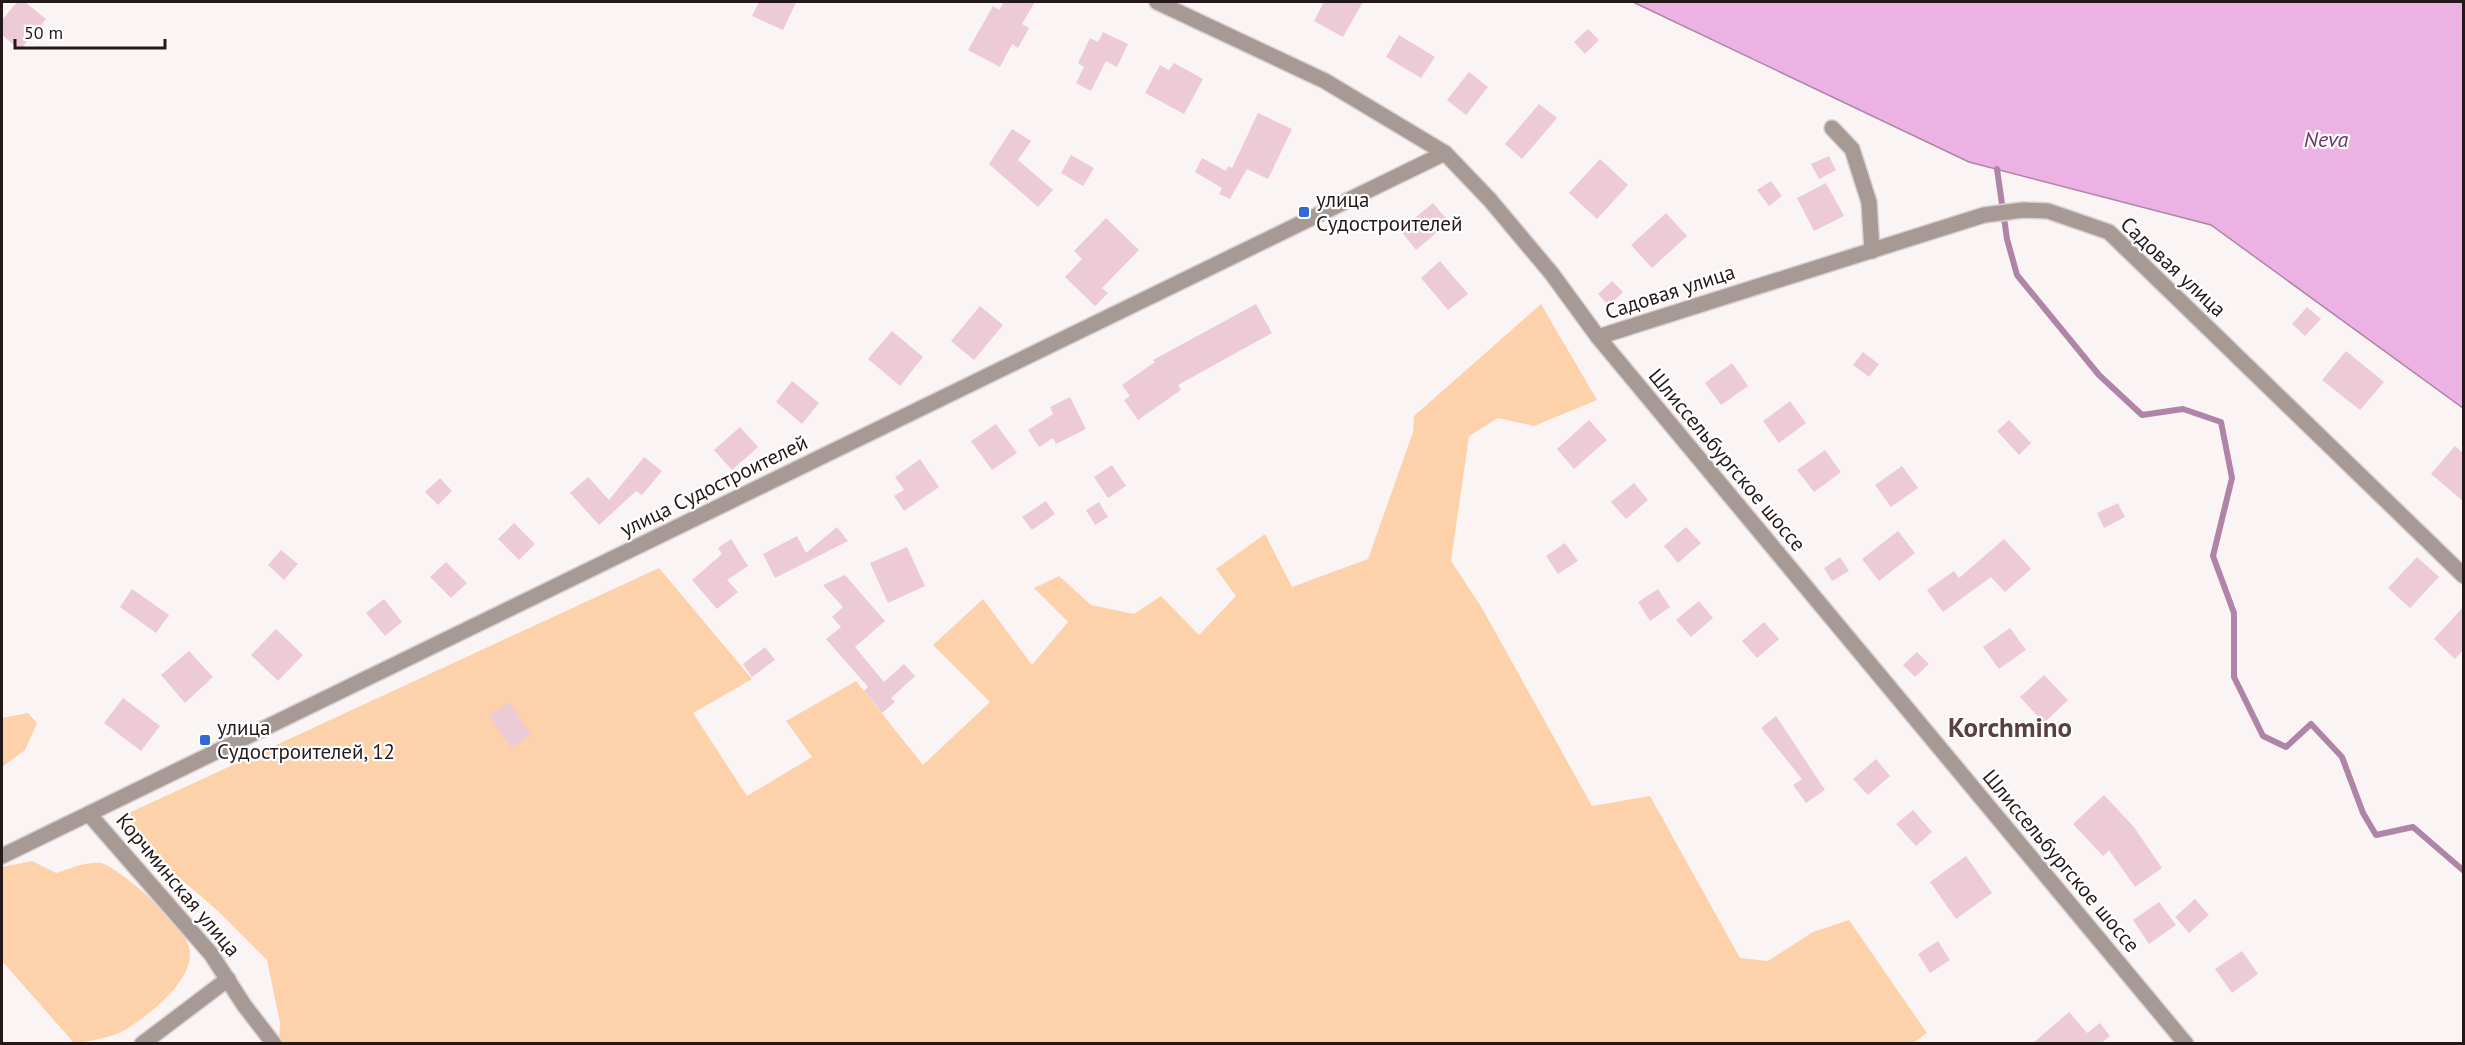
<svg xmlns="http://www.w3.org/2000/svg" width="2465" height="1045" font-family="'PT Sans',sans-serif">
	<style>
		.green { fill: #fdd2aa }
		.water { fill: #ecb2e4; stroke: #b084a7; stroke-width: 1.5 }
		.lines { fill: none; stroke-linecap: round; stroke-linejoin: round }
		.stream { stroke: #b084a7; stroke-width: 6 }
		.building { fill: #eccbd7 }
		.minor-casing { stroke: #d9d1d1; stroke-width: 18 }
		.minor { stroke: #a79a95; stroke-width: 15 }
		.poi-dot { fill: #3169d7; stroke: #fff; stroke-width: 2 }
		.labels { text-anchor: middle; stroke-width: 4.5; stroke-linejoin: round; paint-order: stroke }
		.poi-label { font-size: 21px; fill: #251819; stroke: #fff; text-anchor: start }
		.street-label { font-size: 21px; fill: #251819; stroke: #fff }
		.water-label { font-size: 22px; font-style: italic; fill: #73306d; stroke: #fff }
		.district-label { font-size: 27px; font-weight: bold; fill: #5c4041; stroke: #fff }
	</style>
	<rect width="100%" height="100%" fill="#fbf4f4"/>
	<g class="green">
		<polygon points="1541,304 1597,400 1534,426 1498,418 1469,436 1451,561 1482,608 1592,806 1650,796 1740,958 1768,961 1813,932 1849,920 1927,1033 1912,1044 282,1043 279,1040 280,1023 267,960 218,911 127,833 118,818 659,568 752,679 693,713 747,796 812,757 786,721 856,681 923,765 990,702 933,645 983,599 1032,665 1068,622 1034,588 1059,576 1091,605 1134,614 1161,596 1199,635 1236,596 1216,569 1265,534 1292,587 1368,559 1413,432 1414,416"/>
		<polygon points="28,713 37,723 25,750 2,767 2,718"/>
		<path d="M 32,861 L 56,873 C 69,869 87,861 101,863 C 112,865 148,895 156,904 C 166,915 189,936 190,952 C 192,982 148,1016 125,1030 C 113,1037 95,1039 81,1043 L 74,1043 L 2,961 L 2,867 Z"/>
	</g>
	<polygon class="water" points="1633,2 2463,2 2463,408 2211,225 1969,162"/>
	<g class="lines">
		<polyline class="stream" points="1997,169 2007,239 2017,275 2099,375 2142,415 2183,409 2221,422 2232,478 2213,556 2234,613 2234,677 2263,736 2286,747 2311,724 2342,757 2363,813 2376,835 2413,827 2464,871"/>
	</g>
	<g class="building">
		<polygon points="17,2 25,2 46,19 20,50 2,35 2,20"/>
		<polygon points="759,2 796,2 783,30 752,16"/>
		<polygon points="1004,2 1035,2 1022,24 1029,28 1018,48 1012,44 1000,67 968,50 993,6 999,10"/>
		<polygon points="1324,2 1363,2 1343,37 1314,21"/>
		<polygon points="1588,29 1599,40 1585,54 1574,42"/>
		<polygon points="1103,32 1128,44 1117,67 1106,61 1091,91 1076,83 1084,67 1078,63 1090,38 1098,42"/>
		<polygon points="1399,35 1435,57 1421,78 1386,57"/>
		<polygon points="1174,63 1203,79 1184,114 1145,93 1160,65 1169,70"/>
		<polygon points="1469,72 1488,87 1466,115 1447,100"/>
		<polygon points="1539,104 1557,118 1522,159 1505,144"/>
		<polygon points="1258,113 1292,129 1268,179 1247,169 1230,199 1219,194 1222,188 1195,172 1202,158 1226,171 1228,166 1232,168"/>
		<polygon points="1012,129 1031,141 1018,160 1053,190 1038,207 989,164"/>
		<polygon points="1071,155 1094,168 1083,186 1061,173"/>
		<polygon points="1829,156 1836,170 1819,179 1811,164"/>
		<polygon points="1600,159 1628,185 1597,219 1569,193"/>
		<polygon points="1771,181 1782,196 1769,206 1757,190"/>
		<polygon points="1826,183 1844,216 1814,231 1797,198"/>
		<polygon points="1433,203 1449,222 1416,250 1400,230"/>
		<polygon points="1666,213 1687,236 1652,268 1631,245"/>
		<polygon points="1106,218 1139,250 1102,288 1108,293 1095,306 1065,277 1082,259 1074,251"/>
		<polygon points="1440,261 1468,294 1448,310 1421,278"/>
		<polygon points="1612,281 1623,292 1609,306 1598,294"/>
		<polygon points="1256,304 1272,333 1178,385 1181,390 1138,420 1124,400 1130,396 1122,385 1155,362 1153,360"/>
		<polygon points="980,306 1003,325 974,360 951,341"/>
		<polygon points="2307,307 2321,319 2305,336 2292,324"/>
		<polygon points="892,331 923,357 900,386 868,359"/>
		<polygon points="2346,351 2384,382 2360,410 2322,380"/>
		<polygon points="1863,352 1879,364 1869,377 1853,365"/>
		<polygon points="1732,363 1748,386 1721,405 1705,383"/>
		<polygon points="792,381 819,403 802,424 776,402"/>
		<polygon points="1070,397 1086,429 1056,444 1053,438 1039,447 1028,430 1053,414 1050,407"/>
		<polygon points="1790,401 1806,423 1779,443 1763,421"/>
		<polygon points="1589,420 1607,440 1574,469 1557,449"/>
		<polygon points="2009,420 2031,443 2019,455 1997,431"/>
		<polygon points="996,424 1017,453 992,470 971,441"/>
		<polygon points="740,427 758,447 732,470 714,450"/>
		<polygon points="2455,446 2463,453 2463,501 2431,474"/>
		<polygon points="1825,450 1841,472 1814,492 1797,470"/>
		<polygon points="644,457 662,471 642,495 636,491 599,525 570,493 588,477 609,500"/>
		<polygon points="920,459 939,487 904,511 894,496 904,490 895,477"/>
		<polygon points="1112,465 1126,486 1108,498 1094,477"/>
		<polygon points="1902,466 1918,488 1891,507 1875,485"/>
		<polygon points="440,478 452,491 438,505 425,492"/>
		<polygon points="1634,483 1648,500 1626,519 1611,502"/>
		<polygon points="1046,501 1055,514 1032,530 1022,517"/>
		<polygon points="1099,502 1108,517 1095,525 1086,510"/>
		<polygon points="2118,503 2125,517 2104,528 2097,513"/>
		<polygon points="514,523 535,544 519,560 498,539"/>
		<polygon points="837,527 848,541 775,578 763,554 797,536 806,553"/>
		<polygon points="1686,527 1701,543 1678,563 1664,546"/>
		<polygon points="1898,531 1915,553 1879,581 1862,559"/>
		<polygon points="731,539 748,566 727,580 738,592 717,609 692,580 722,554 718,548"/>
		<polygon points="2004,539 2031,569 2005,592 1991,577 1943,612 1927,590 1954,571 1959,578"/>
		<polygon points="1565,543 1578,561 1558,574 1546,556"/>
		<polygon points="907,547 925,586 888,603 870,563"/>
		<polygon points="281,550 298,564 284,580 268,565"/>
		<polygon points="1840,557 1849,571 1832,581 1824,568"/>
		<polygon points="2417,557 2439,577 2410,608 2388,588"/>
		<polygon points="446,562 467,583 451,598 430,577"/>
		<polygon points="845,575 885,621 855,647 884,682 904,664 915,676 891,698 895,702 882,713 864,691 868,687 826,639 841,627 832,617 843,607 823,585"/>
		<polygon points="132,589 169,615 156,633 120,607"/>
		<polygon points="1658,589 1670,607 1650,621 1638,602"/>
		<polygon points="384,599 402,622 385,636 366,613"/>
		<polygon points="1699,601 1713,618 1691,637 1676,620"/>
		<polygon points="2463,607 2463,650 2455,659 2434,639"/>
		<polygon points="1764,622 1779,639 1757,658 1742,641"/>
		<polygon points="2010,628 2026,650 1999,669 1983,647"/>
		<polygon points="276,629 303,655 278,681 251,655"/>
		<polygon points="765,647 775,660 752,677 743,664"/>
		<polygon points="189,651 213,677 185,703 161,675"/>
		<polygon points="1917,652 1929,664 1915,677 1903,665"/>
		<polygon points="2044,675 2068,700 2044,723 2020,697"/>
		<polygon points="123,698 160,726 141,751 104,723"/>
		<polygon points="510,702 531,735 511,748 489,715"/>
		<polygon points="1776,716 1825,790 1806,803 1793,785 1802,779 1761,728"/>
		<polygon points="1876,759 1890,776 1868,795 1853,779"/>
		<polygon points="2104,795 2134,827 2162,868 2135,887 2109,850 2103,856 2073,824"/>
		<polygon points="1913,810 1932,832 1916,846 1896,824"/>
		<polygon points="1966,856 1992,893 1956,919 1930,882"/>
		<polygon points="2195,899 2209,915 2189,933 2175,917"/>
		<polygon points="2159,902 2176,925 2149,944 2133,920"/>
		<polygon points="1938,941 1950,960 1930,973 1918,954"/>
		<polygon points="2242,951 2258,974 2232,993 2215,969"/>
		<polygon points="2069,1012 2087,1033 2100,1023 2110,1036 2100,1044 2032,1044"/>
	</g>
	<g class="lines">
		<defs>
			<g id="minor">
				<polyline points="1157,2 1325,81 1445,153 1490,200 1552,274 1598,337 2186,1044"/>
				<polyline points="1832,128 1852,149 1869,202 1872,251"/>
				<polyline points="1598,337 1984,215 2023,210 2048,211 2109,232 2464,576"/>
				<polyline points="89,814 211,954 244,1005 274,1044"/>
				<polyline points="2,856 1445,153"/>
				<polyline points="142,1044 228,979"/>
			</g>
		</defs>
		<use href="#minor" class="minor-casing"/>
		<use href="#minor" class="minor"/>
	</g>
	<g class="poi-dot">
		<rect x="1298" y="206" width="12" height="12" rx="3"/>
		<rect x="199" y="734" width="12" height="12" rx="3"/>
	</g>
	<g class="labels">
		<g class="poi-label">
			<text x="1316" y="207">улица<tspan x="1316" dy="24">Судостроителей</tspan></text>
			<text x="217" y="735">улица<tspan x="217" dy="24">Судостроителей, 12</tspan></text>
		</g>
		<g class="street-label">
			<text transform="translate(2173 267) rotate(43)" y="7">Садовая улица</text>
			<text transform="translate(1670 292) rotate(-18)" y="7">Садовая улица</text>
			<text transform="translate(1727 460) rotate(50)" y="7">Шлиссельбургское шоссе</text>
			<text transform="translate(714 486) rotate(-26)" y="7">улица Судостроителей</text>
			<text transform="translate(2061 861) rotate(50)" y="7">Шлиссельбургское шоссе</text>
			<text transform="translate(178 885) rotate(50)" y="7">Корчминская улица</text>
		</g>
		<g class="water-label">
			<text x="2326" y="147">Neva</text>
		</g>
		<g class="district-label">
			<text x="2010" y="737">Korchmino</text>
		</g>
	</g>
	<rect width="2465" height="1045" fill="none" stroke="#251819" stroke-width="6"/>
	<path d="M15 39v9h150v-9" fill="none" stroke="#251819" stroke-width="3"/>
	<text x="24" y="39" font-size="18" fill="#251819" stroke="#ffffff" stroke-width="4.5" paint-order="stroke">50 m</text>
</svg>
